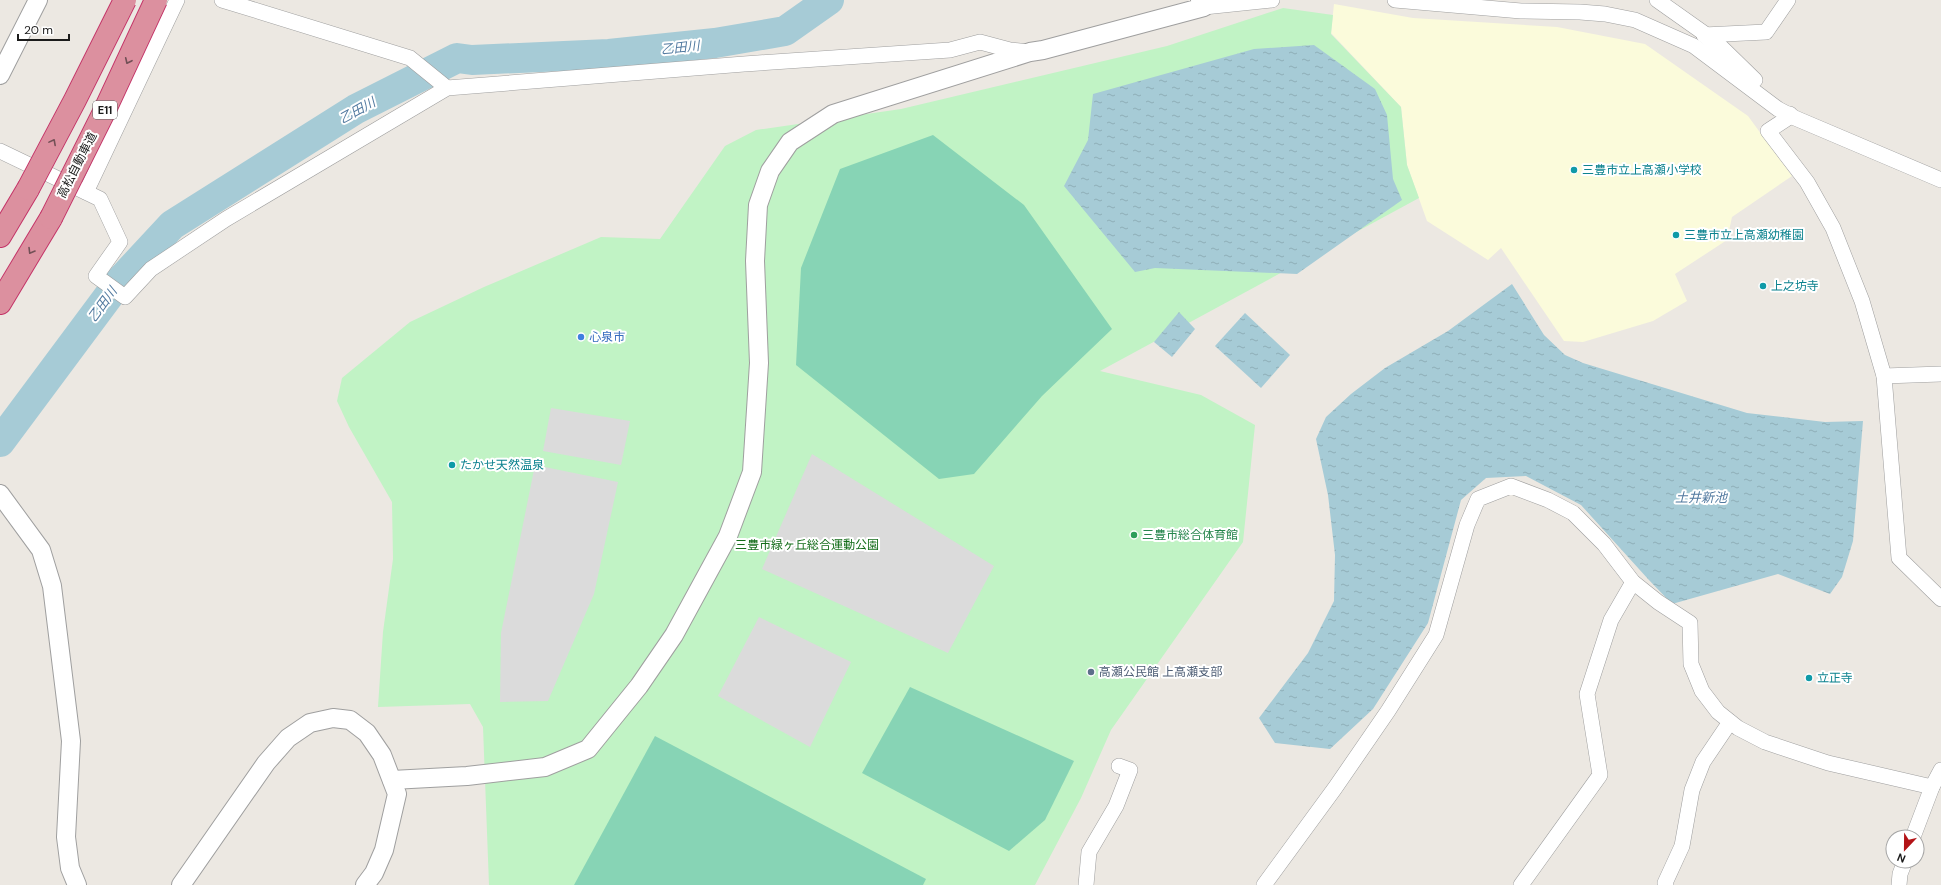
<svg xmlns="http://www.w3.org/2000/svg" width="1941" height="885" font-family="'DM Sans','Noto Sans JP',sans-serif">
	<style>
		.education { fill: #fbfbdb }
		.park { fill: #c1f3c5 }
		.pitch { fill: #87d4b5 }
		.parking { fill: #dbdbdb }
		.water { fill: url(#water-ripples) }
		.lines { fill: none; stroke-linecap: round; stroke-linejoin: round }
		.river { stroke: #a6cbd6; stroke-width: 30 }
		.minor-casing { stroke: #9f9f9f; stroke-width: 16 }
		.tertiary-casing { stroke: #9f9f9f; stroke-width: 20 }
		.motorway-casing { stroke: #c43468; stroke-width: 24 }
		.minor { stroke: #fff; stroke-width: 15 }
		.tertiary { stroke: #fff; stroke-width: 18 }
		.motorway { stroke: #dc909f; stroke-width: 22 }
		.motorway-bridge-casing { stroke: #c43468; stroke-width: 24; stroke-linecap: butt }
		.motorway-bridge { stroke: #dc909f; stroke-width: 22 }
		.oneway { stroke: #725056 }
		.culture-dot { fill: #0f9aa8; stroke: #fff; stroke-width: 1.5 }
		.shop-dot { fill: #3f7fe0; stroke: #fff; stroke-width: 1.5 }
		.leisure-dot { fill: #2e9e5b; stroke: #fff; stroke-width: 1.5 }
		.service-dot { fill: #5c6f8a; stroke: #fff; stroke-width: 1.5 }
		.labels { text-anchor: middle; stroke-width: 4; stroke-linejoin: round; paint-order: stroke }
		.shield { fill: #fff; stroke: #5f5f5f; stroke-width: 1 }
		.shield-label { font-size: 11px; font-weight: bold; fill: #1b1b1b }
		.street-label { font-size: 12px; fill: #1b1b1b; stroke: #fff }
		.culture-label { font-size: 12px; fill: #0d838f; stroke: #fff; text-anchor: start }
		.shop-label { font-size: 12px; fill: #366cbe; stroke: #fff; text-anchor: start }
		.leisure-label { font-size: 12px; fill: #27864d; stroke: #fff; text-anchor: start }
		.park-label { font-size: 12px; fill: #156d1b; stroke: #fff }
		.service-label { font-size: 12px; fill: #4e5e75; stroke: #fff; text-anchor: start }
		.water-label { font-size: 13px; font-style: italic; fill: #527aa0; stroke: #fff }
	</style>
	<defs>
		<pattern id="water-ripples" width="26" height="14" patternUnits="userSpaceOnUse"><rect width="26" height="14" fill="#a6cbd6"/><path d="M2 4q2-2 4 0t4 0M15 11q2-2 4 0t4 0" fill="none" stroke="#8eaeb7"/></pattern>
	</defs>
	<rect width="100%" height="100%" fill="#ece8e2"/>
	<polygon class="education" points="1334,4 1413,18 1557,27 1645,44 1748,116 1792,176 1732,217 1727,240 1675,274 1687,301 1653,321 1583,342 1564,341 1501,248 1488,260 1427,221 1407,165 1401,107 1331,33"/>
	<polygon class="park" points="1283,8 1333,15 1331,34 1401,107 1407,165 1419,198 1100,371 1201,395 1255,425 1243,542 1111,730 1081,798 1035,885 489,885 483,727 470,704 378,707 383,632 393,559 392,502 349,427 337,401 342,378 410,322 484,287 601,237 660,239 725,146 756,130 901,109 1167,46"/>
	<g class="pitch">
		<polygon points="933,135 1024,205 1112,329 1042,396 974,474 939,479 796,365 801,268 840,169"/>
		<polygon points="910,687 1074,761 1045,820 1009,851 862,773"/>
		<polygon points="655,736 926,879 923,885 574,885"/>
	</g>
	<g class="parking">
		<polygon points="551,408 630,421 621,465 543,451"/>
		<polygon points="812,454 994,566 948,653 762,569"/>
		<polygon points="535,465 618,482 594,594 548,701 500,702 501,633"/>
		<polygon points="759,617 851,662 810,747 718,696"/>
	</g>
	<g class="water">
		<polygon points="1314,45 1375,89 1387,115 1393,179 1402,200 1297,274 1155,268 1135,272 1064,186 1088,140 1093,94 1254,49"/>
		<polygon points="1512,284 1544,335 1565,355 1583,363 1747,413 1825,422 1863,421 1853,541 1842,577 1830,594 1778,574 1672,604 1648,579 1581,505 1526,476 1486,478 1461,500 1428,623 1373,709 1330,749 1275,743 1259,718 1308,653 1334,601 1335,555 1328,495 1316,439 1326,417 1351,394 1385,368 1448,331"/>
		<polygon points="1179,312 1195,329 1172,357 1154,342"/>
		<polygon points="1245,313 1290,355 1261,388 1215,346"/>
	</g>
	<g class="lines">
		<polyline class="river" points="0,442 119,282 172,225 356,109 457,58 472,60 609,54 715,43 785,31 829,0"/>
		<defs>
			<g id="minor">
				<polyline points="222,0 410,58 447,88"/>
				<polyline points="1395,0 1521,11 1580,12 1605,14 1635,20 1694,46 1778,109 1795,118 1941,180"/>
				<polyline points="1657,0 1715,41 1755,80"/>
				<polyline points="1204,7 1272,0"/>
				<polyline points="1704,35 1743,71"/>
				<polyline points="1704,35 1766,32 1788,0"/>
				<polyline points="1790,114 1791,116 1768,131 1807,182 1833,228 1862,301 1884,376 1899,558 1941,599"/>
				<polyline points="0,151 100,199 120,242 96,276 125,297 151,269 226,219 447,88 744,64 950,50 980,42 1010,50 1029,52"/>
				<polyline points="86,192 177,0"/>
				<polyline points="1884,376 1941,374"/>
				<polyline points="1913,837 1932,787 1941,770"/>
				<polyline points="1086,885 1089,852 1116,806 1130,770 1119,766"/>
				<polyline points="1264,885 1335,788 1388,711 1436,635 1467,525 1478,499 1511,486 1548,500 1573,513 1604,544 1633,582 1658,602 1690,623 1691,664 1702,691 1718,712 1738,728 1765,742 1828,763 1932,787"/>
				<polyline points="1521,885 1600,775 1587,694 1611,620 1633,582"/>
				<polyline points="1666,885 1665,883 1682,846 1692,790 1703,762 1730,722"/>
				<polyline points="1899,885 1900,874 1905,861"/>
			</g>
			<g id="tertiary">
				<polyline points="0,75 38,0"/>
				<polyline points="0,494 41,550 52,586 71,741 66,837 70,868 77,885"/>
				<polyline points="392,780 467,776 545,767 588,749 639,686 674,635 728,536 752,472 759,363 755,261 758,205 770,171 790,142 833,114 1030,52 1043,50 1204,7 1200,0"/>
				<polyline points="181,885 266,763 288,738 310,723 333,718 350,720 367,733 382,755 397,794 384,850 374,873 365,885"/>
			</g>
			<g id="motorway">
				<polyline points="0,236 28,189"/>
				<polyline points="0,303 51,218"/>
			</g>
		</defs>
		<use href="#minor" class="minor-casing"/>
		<use href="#tertiary" class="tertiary-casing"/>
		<use href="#motorway" class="motorway-casing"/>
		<use href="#minor" class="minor"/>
		<use href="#tertiary" class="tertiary"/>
		<use href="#motorway" class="motorway"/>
		<defs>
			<g id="motorway-bridge">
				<polyline points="28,189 75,100 125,0"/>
				<polyline points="51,218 103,114 156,0"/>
			</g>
		</defs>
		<use href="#motorway-bridge" class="motorway-bridge-casing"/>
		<use href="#motorway-bridge" class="motorway-bridge"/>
	</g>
	<defs><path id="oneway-chevron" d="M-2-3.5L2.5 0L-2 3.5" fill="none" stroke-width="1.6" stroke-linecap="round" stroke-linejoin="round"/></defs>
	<g class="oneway">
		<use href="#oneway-chevron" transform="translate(128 61) rotate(115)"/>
		<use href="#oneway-chevron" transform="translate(53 142) rotate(-62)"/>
		<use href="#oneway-chevron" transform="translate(31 251) rotate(121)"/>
	</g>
	<g class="culture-dot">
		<circle cx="1574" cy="170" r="4"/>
		<circle cx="1676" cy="235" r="4"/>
		<circle cx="1763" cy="286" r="4"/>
		<circle cx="452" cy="465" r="4"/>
		<circle cx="1809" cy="678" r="4"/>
	</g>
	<circle class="shop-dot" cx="581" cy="337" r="4"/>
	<circle class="leisure-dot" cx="1134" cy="535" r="4"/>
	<circle class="service-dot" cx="1091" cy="672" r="4"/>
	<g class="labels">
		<rect class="shield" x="93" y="101" width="24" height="18" rx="3"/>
		<g class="shield-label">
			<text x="105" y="114">E11</text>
		</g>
		<g class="street-label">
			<text transform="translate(77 165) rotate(-63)" y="4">高松自動車道</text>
		</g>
		<g class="culture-label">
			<text x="1582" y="174">三豊市立上高瀬小学校</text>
			<text x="1684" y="239">三豊市立上高瀬幼稚園</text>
			<text x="1771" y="290">上之坊寺</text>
			<text x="460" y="469">たかせ天然温泉</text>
			<text x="1817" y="682">立正寺</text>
		</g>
		<g class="shop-label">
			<text x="589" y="341">心泉市</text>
		</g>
		<g class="leisure-label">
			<text x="1142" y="539">三豊市総合体育館</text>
		</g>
		<g class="park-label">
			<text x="807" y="549">三豊市緑ヶ丘総合運動公園</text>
		</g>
		<g class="service-label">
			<text x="1099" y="676">高瀬公民館 上高瀬支部</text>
		</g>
		<g class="water-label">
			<text transform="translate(680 47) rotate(-6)" y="5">乙田川</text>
			<text transform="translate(357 110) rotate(-29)" y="5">乙田川</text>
			<text transform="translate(102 304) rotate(-54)" y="5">乙田川</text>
			<text x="1701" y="502">土井新池</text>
		</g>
	</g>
	<g transform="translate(1905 849) rotate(202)"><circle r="19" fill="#ffffff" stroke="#a4a4a4"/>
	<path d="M0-3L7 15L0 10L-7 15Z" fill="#b31316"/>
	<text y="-6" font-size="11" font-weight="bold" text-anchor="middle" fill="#1b1b1b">N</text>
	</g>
	<path d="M18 34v6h51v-6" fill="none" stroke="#1b1b1b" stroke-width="2"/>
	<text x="24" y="34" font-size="12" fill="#1b1b1b" stroke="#ffffff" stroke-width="3" paint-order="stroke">20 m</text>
</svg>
